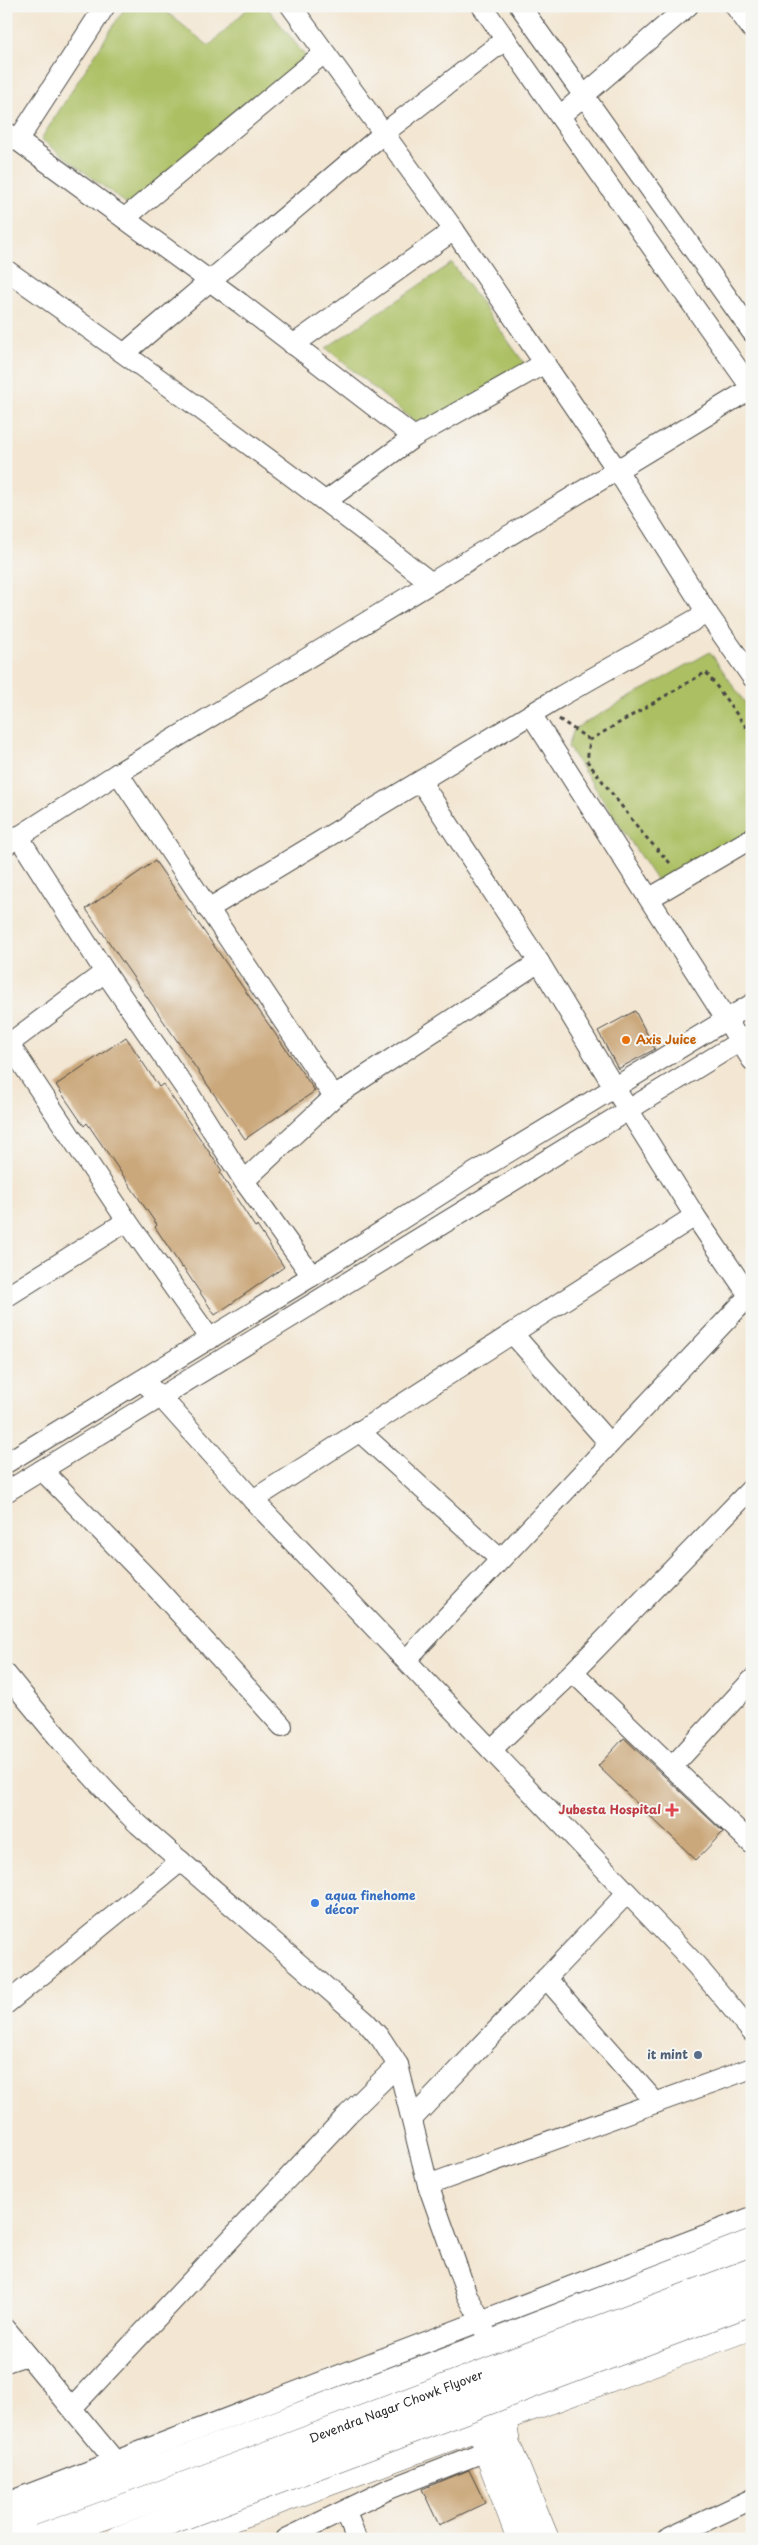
<svg xmlns="http://www.w3.org/2000/svg" width="758" height="2545" font-family="'Playpen Sans',sans-serif">
	<style>
		.green { fill: #acc064; stroke: #6c7648 }
		.building { fill: #cba87c }
		.lines { fill: none; stroke-linecap: round; stroke-linejoin: round }
		.street-casing { stroke: #494744; stroke-width: 22 }
		.secondary-casing { stroke: #494744; stroke-width: 29 }
		.path { stroke: #494744; stroke-width: 3; stroke-dasharray: 4 4; stroke-linecap: butt }
		.street { stroke: #fff; stroke-width: 20 }
		.secondary { stroke: #fff; stroke-width: 28 }
		.highway-bridge-casing { stroke: #494744; stroke-width: 29; stroke-linecap: butt }
		.highway-bridge { stroke: #fff; stroke-width: 28 }
		.food-dot { fill: #e8710a; stroke: #f6f6f2; stroke-width: 2 }
		.health-dot { fill: #e0444e; stroke: #f6f6f2; stroke-width: 2 }
		.shop-dot { fill: #3f7fe0; stroke: #f6f6f2; stroke-width: 2 }
		.service-dot { fill: #5c6f8a; stroke: #f6f6f2; stroke-width: 2 }
		.labels { text-anchor: middle; stroke-width: 4; stroke-linejoin: round; paint-order: stroke }
		.food-label { font-size: 12px; font-weight: bold; fill: #c56008; stroke: #f6f6f2; text-anchor: start }
		.health-label { font-size: 12px; font-weight: bold; fill: #be3a42; stroke: #f6f6f2; text-anchor: end }
		.shop-label { font-size: 12px; font-weight: bold; fill: #366cbe; stroke: #f6f6f2; text-anchor: start }
		.service-label { font-size: 12px; font-weight: bold; fill: #4e5e75; stroke: #f6f6f2; text-anchor: end }
		.street-label { font-size: 12px; fill: #2b2b2b; stroke: #f6f6f2 }
	</style>
	<rect width="100%" height="100%" fill="#f6f6f2"/>
	<filter id="ink" filterUnits="userSpaceOnUse"><feTurbulence type="fractalNoise" baseFrequency=".02" numOctaves="2"/><feDisplacementMap in="SourceGraphic" scale="10" xChannelSelector="R" yChannelSelector="G"/><feConvolveMatrix kernelMatrix="1 2 1 2 8 2 1 2 1" color-interpolation-filters="sRGB"/></filter>
	<filter id="wash" filterUnits="userSpaceOnUse"><feTurbulence type="fractalNoise" baseFrequency=".0096" numOctaves="4" result="noise"/><feDisplacementMap in="SourceGraphic" scale="20" xChannelSelector="R" yChannelSelector="G"/><feGaussianBlur stdDeviation="1.12" result="paint"/><feColorMatrix in="noise" values="0 0 0 0 0 0 0 0 0 0 0 0 0 0 0 0 0 1.4 0 .05"/><feComposite in="paint" operator="in"/></filter>
	<g filter="url(#wash)">
		<rect width="100%" height="100%" fill="#f3e6d2"/>
		<g class="green">
			<polygon points="126,6 159,6 209,46 250,6 266,6 307,58 128,205 41,139"/>
			<polygon points="452,263 527,367 422,428 326,348"/>
			<polygon points="710,652 752,713 752,836 662,889 568,747 574,729"/>
		</g>
		<g id="blocks">
			<g class="building">
				<polygon points="155,861 315,1091 245,1139 86,909"/>
				<polygon points="635,1011 655,1049 618,1069 598,1031"/>
				<polygon points="126,1037 159,1087 163,1084 222,1171 220,1173 255,1227 257,1226 284,1267 215,1315 183,1267 182,1268 155,1227 157,1225 87,1123 84,1126 56,1085"/>
				<polygon points="624,1738 723,1832 696,1860 598,1766"/>
				<polygon points="469,2470 485,2503 439,2525 422,2489"/>
			</g>
		</g>
	</g>
	<g filter="url(#ink)">
		<use href="#blocks" fill-opacity="0" stroke="#494744" stroke-width="1"/>
		<g class="lines">
			<defs>
				<g id="street">
					<polyline points="291,6 454,230 617,470 707,613 752,677"/>
					<polyline points="482,6 752,389"/>
					<polyline points="520,6 752,332"/>
					<polyline points="735,6 752,29"/>
					<polyline points="560,116 688,6"/>
					<polyline points="6,132 240,303 414,437 545,363"/>
					<polyline points="18,140 105,6"/>
					<polyline points="125,218 324,53"/>
					<path d="M 6,270 C 150,371 292,474 430,582"/>
					<polyline points="293,345 454,230"/>
					<polyline points="125,353 384,133 506,39"/>
					<polyline points="326,501 414,437"/>
					<polyline points="531,714 752,1060"/>
					<polyline points="118,773 334,1097 539,962 421,782"/>
					<polyline points="18,836 105,972 190,1095 244,1181 312,1276"/>
					<polyline points="6,845 118,773 752,388"/>
					<polyline points="650,898 752,838"/>
					<polyline points="208,909 561,696 707,613"/>
					<polyline points="539,962 614,1087 695,1216"/>
					<polyline points="9,1044 127,1221 210,1339"/>
					<polyline points="6,1046 105,972"/>
					<polyline points="244,1181 334,1097"/>
					<polyline points="6,1297 127,1221"/>
					<polyline points="513,1334 609,1443"/>
					<polyline points="142,1381 160,1396 253,1500 696,1965 752,2032"/>
					<polyline points="359,1431 500,1559"/>
					<polyline points="6,1463 312,1276 474,1173 752,1004"/>
					<polyline points="42,1470 152,1583 282,1726"/>
					<polyline points="6,1492 752,1034"/>
					<polyline points="253,1500 695,1216 752,1300"/>
					<polyline points="406,1660 749,1296"/>
					<polyline points="573,1672 752,1844"/>
					<path d="M 6,1674 C 48,1726 90,1777 138,1824 L 366,2022 L 381,2039 L 398,2065 L 428,2185 L 467,2295 L 481,2320 L 489,2345"/>
					<polyline points="491,1750 573,1672 752,1488"/>
					<polyline points="672,1767 752,1680"/>
					<polyline points="546,1978 656,2103"/>
					<polyline points="6,2004 181,1861"/>
					<polyline points="413,2118 627,1893"/>
					<polyline points="428,2185 752,2068"/>
					<polyline points="6,2329 116,2462"/>
					<polyline points="6,2362 27,2355"/>
					<polyline points="73,2407 348,2114 398,2065"/>
					<polyline points="6,2503 752,2217"/>
					<polyline points="346,2511 356,2539"/>
					<polyline points="286,2539 389,2489 499,2446"/>
					<polyline points="667,2539 752,2499"/>
				</g>
				<g id="secondary">
					<polyline points="500,2401 506,2444 545,2539"/>
					<polyline points="478,2407 488,2451 521,2539"/>
					<polyline points="6,2527 468,2353 752,2243"/>
					<polyline points="173,2539 752,2325"/>
				</g>
			</defs>
			<use href="#street" class="street-casing"/>
			<use href="#secondary" class="secondary-casing"/>
			<g class="path">
				<polyline points="559,719 590,740"/>
				<polyline points="670,863 643,834 587,761 590,740 706,672 752,735"/>
			</g>
			<use href="#street" class="street"/>
			<use href="#secondary" class="secondary"/>
			<defs>
				<g id="highway-bridge">
					<path id="s1" d="M 40,2539 L 253,2461 L 752,2272"/>
					<polyline points="121,2539 752,2301"/>
				</g>
			</defs>
			<use href="#highway-bridge" class="highway-bridge-casing"/>
			<use href="#highway-bridge" class="highway-bridge"/>
		</g>
	</g>
	<circle class="food-dot" cx="626" cy="1040" r="5"/>
	<path class="health-dot" d="M669.5 1802.5h5v5h5v5h-5v5h-5v-5h-5v-5h5z"/>
	<circle class="shop-dot" cx="315" cy="1903" r="5"/>
	<circle class="service-dot" cx="698" cy="2055" r="5"/>
	<g class="labels">
		<g class="food-label">
			<text x="636" y="1044">Axis Juice</text>
		</g>
		<g class="health-label">
			<text x="661" y="1814">Jubesta Hospital</text>
		</g>
		<g class="shop-label">
			<text x="325" y="1900">aqua finehome<tspan x="325" dy="14">décor</tspan></text>
		</g>
		<g class="service-label">
			<text x="688" y="2059">it mint</text>
		</g>
		<g class="street-label">
			<text dy="4" stroke="none"><textPath href="#s1" startOffset="380">Devendra Nagar Chowk Flyover</textPath></text>
		</g>
	</g>
	<rect width="758" height="2545" fill="none" stroke="#f6f6f2" stroke-width="25"/>
</svg>
